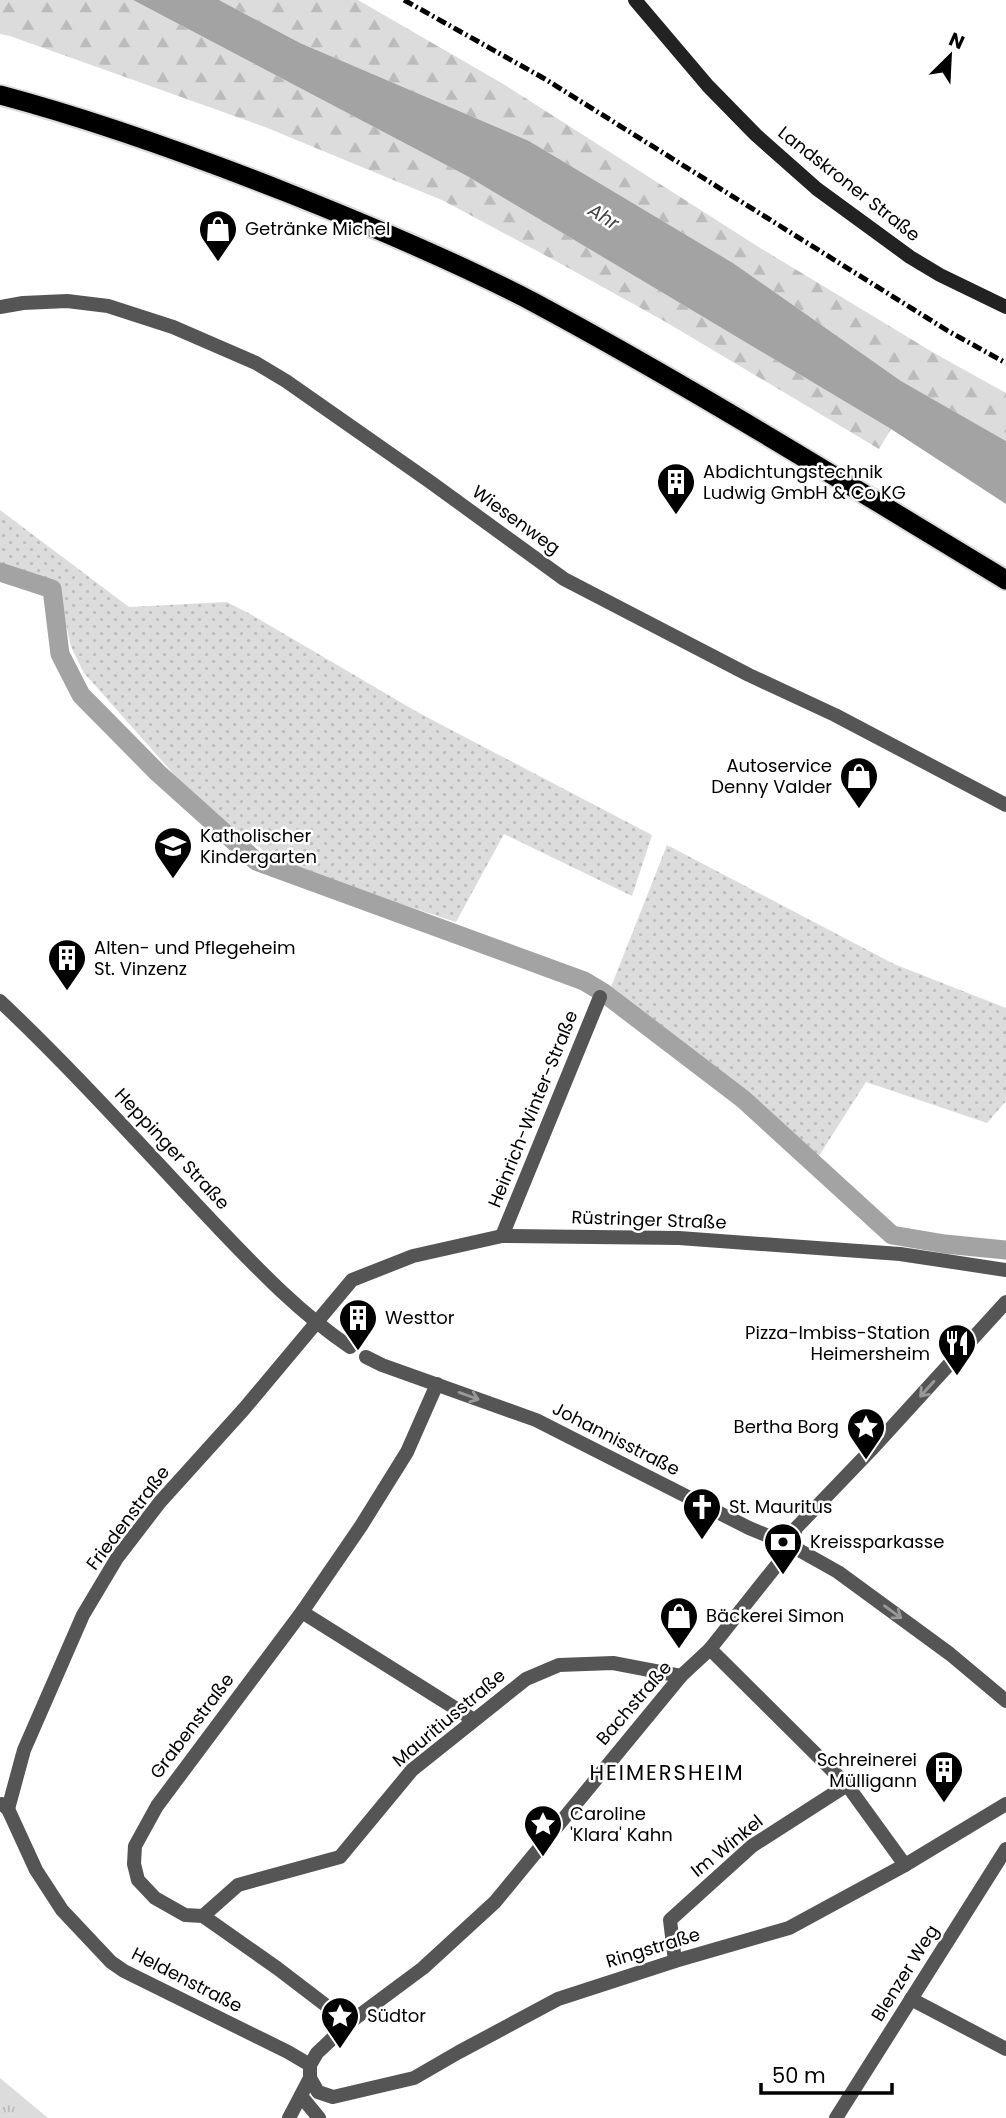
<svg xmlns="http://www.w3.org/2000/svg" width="1006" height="2118" font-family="Poppins,sans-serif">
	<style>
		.grass { fill: url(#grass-tufts) }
		.forest { fill: url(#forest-firs) }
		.garden { fill: url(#garden-dots) }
		.water { fill: #a3a3a3 }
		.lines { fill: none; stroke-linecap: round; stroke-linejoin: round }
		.canal { stroke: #a3a3a3; stroke-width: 19 }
		.trunk-casing { stroke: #dbdbdb; stroke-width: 23 }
		.minor { stroke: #555; stroke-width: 14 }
		.secondary { stroke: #222; stroke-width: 14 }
		.trunk { stroke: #000; stroke-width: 19 }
		.rail { stroke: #000; stroke-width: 5; stroke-dasharray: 10 3.5 2 3.5; stroke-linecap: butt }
		.oneway { stroke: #999 }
		.labels { text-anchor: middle; stroke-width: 5; stroke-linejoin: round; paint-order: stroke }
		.street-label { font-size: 18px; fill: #000; stroke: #fff }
		.poi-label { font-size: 18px; fill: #000; stroke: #fff; text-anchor: start }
		.water-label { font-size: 19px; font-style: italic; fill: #444; stroke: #fff }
		.quarter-label { font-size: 21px; letter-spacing: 2px; fill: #000; stroke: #fff }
	</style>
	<defs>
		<pattern id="grass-tufts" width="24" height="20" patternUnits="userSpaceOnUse" patternTransform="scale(1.75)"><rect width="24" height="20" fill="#dcdcdc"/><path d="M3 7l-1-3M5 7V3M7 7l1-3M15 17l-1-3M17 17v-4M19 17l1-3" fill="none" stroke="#bbb"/></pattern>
		<pattern id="forest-firs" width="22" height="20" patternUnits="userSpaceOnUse" patternTransform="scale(1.75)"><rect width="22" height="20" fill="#dcdcdc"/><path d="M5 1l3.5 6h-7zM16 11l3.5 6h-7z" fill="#bbb"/></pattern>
		<pattern id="garden-dots" width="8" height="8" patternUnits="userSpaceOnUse" patternTransform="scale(1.75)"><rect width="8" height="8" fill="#dcdcdc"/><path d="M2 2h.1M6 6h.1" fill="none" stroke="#bbb" stroke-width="1.8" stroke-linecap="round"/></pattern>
	</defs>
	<rect width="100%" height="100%" fill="#fff"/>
	<polygon class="grass" points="0,2078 48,2118 0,2118"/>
	<g class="forest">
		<polygon points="0,0 133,0 467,176 891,429 879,449 664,321 552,259 444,201 265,127 10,36 0,34"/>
		<polygon points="219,0 358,0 505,85 757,246 934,353 1006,393 1006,441 901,381 733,263 529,141 300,43"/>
	</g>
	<g class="garden">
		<polygon points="0,510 129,607 227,602 252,615 419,713 652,835 632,896 504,834 456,922 373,895 276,859 203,807 84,673 71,647 57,583 9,566 0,565"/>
		<polygon points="667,845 894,964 1006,1008 1006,1101 987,1123 866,1082 817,1159 785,1126 611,987"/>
	</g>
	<polygon class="water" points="133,0 219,0 300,43 529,141 733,263 901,381 1006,441 1006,504 891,429 467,176"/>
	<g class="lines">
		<polyline class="canal" points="0,572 52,589 60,654 81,695 158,773 256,861 584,981 604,993 743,1099 892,1235 945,1244 1006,1250"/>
		<defs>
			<path id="trunk" d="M 0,95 C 98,121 194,156 288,193 C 371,226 455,261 535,303 C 695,389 850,486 1006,580"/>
		</defs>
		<use href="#trunk" class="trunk-casing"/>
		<g class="minor">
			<polyline points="0,307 23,303 67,301 108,306 173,327 256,363 286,381 429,481 564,579 749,675 835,715 1006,805"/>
			<path d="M 0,1001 C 74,1071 142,1147 212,1221 C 255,1266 298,1312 350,1347"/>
			<polyline points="502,1236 600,997"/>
			<polyline points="366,1357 382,1365 536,1420 749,1528 790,1545 838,1572 950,1654 1006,1701"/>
			<polyline points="302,1612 474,1720"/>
			<polyline points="710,1649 847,1785 905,1865"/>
			<polyline points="2,1804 8,1809 36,1870 62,1910 111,1962 124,1971 288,2052 310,2065"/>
			<polyline points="8,1809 24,1750 83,1615 117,1558 160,1502 244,1409 352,1280 413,1256 502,1236 679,1238 900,1254 1006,1270"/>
			<polyline points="203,1916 238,1885 340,1857 412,1770 526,1679 559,1665 613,1663 681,1676"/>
			<polyline points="675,1961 670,1920 752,1846 847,1785"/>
			<polyline points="911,1999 1006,2049"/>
			<polyline points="349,2023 277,1968 203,1916 185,1915 155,1898 138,1880 134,1864 135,1846 157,1806 302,1612 361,1526 407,1452 437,1384"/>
			<polyline points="310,2078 318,2092 333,2097 414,2078 459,2052 558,1999 675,1961 789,1928 905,1865 1006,1804"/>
			<polyline points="301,2096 319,2118"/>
			<polyline points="289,2118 310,2078 310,2065 317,2053 349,2023 423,1968 495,1902 681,1676 710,1649 780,1561 790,1545 796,1528 871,1450 1006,1302"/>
			<polyline points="836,2118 1006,1849"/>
		</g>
		<polyline class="secondary" points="635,0 708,86 756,135 817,189 910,257 940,275 1006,307"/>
		<use href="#trunk" class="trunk"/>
		<polyline class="rail" points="404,0 545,79 948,331 1006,363"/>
	</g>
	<defs><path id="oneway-shaft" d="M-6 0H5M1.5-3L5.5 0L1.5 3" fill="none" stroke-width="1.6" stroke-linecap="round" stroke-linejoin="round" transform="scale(1.75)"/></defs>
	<g class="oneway">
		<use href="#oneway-shaft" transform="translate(927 1389) rotate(132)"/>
		<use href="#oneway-shaft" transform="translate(469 1396) rotate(20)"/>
		<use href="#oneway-shaft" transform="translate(893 1612) rotate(36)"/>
	</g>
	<defs>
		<symbol id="shop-pin" viewBox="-11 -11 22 30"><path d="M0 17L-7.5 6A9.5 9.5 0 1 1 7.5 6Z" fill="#000" stroke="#fff"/><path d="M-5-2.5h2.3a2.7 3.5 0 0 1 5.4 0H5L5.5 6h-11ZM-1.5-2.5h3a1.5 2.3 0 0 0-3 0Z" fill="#fff"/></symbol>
		<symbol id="building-pin" viewBox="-11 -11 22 30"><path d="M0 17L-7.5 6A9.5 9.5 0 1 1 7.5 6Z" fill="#000" stroke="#fff"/><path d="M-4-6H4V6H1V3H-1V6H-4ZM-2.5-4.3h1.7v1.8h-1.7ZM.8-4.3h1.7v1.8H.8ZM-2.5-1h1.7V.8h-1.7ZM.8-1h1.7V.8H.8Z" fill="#fff"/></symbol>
		<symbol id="school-pin" viewBox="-11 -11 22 30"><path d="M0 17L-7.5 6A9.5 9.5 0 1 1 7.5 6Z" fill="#000" stroke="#fff"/><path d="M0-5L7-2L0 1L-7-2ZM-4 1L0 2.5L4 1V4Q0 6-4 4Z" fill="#fff"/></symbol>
		<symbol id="restaurant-pin" viewBox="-11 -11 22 30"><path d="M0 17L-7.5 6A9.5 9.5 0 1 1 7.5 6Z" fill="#000" stroke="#fff"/><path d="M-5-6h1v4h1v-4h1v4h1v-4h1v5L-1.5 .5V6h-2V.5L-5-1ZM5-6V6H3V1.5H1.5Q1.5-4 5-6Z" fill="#fff"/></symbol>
		<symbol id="sight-pin" viewBox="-11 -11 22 30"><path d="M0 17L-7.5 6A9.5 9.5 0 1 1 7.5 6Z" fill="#000" stroke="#fff"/><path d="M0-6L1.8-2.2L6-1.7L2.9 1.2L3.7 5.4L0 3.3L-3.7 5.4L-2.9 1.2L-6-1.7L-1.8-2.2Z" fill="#fff"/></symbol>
		<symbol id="church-pin" viewBox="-11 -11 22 30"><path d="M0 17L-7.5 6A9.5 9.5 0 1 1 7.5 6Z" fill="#000" stroke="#fff"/><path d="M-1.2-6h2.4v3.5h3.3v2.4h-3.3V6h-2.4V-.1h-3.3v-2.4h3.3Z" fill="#fff"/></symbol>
		<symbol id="bank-pin" viewBox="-11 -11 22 30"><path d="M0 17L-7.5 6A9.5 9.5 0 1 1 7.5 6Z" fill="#000" stroke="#fff"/><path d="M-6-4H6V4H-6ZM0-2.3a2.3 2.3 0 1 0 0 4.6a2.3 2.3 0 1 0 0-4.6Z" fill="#fff"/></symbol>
	</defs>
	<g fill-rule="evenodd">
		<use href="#shop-pin" x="196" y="207" width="44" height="60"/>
		<use href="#building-pin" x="654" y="460" width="44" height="60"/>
		<use href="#shop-pin" x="837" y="754" width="44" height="60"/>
		<use href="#school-pin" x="151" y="824" width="44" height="60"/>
		<use href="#building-pin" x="45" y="936" width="44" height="60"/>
		<use href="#building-pin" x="336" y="1296" width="44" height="60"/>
		<use href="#restaurant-pin" x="935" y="1321" width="44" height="60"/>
		<use href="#sight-pin" x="844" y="1405" width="44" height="60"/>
		<use href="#church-pin" x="680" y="1485" width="44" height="60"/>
		<use href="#bank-pin" x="761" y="1520" width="44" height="60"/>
		<use href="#shop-pin" x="657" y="1594" width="44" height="60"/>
		<use href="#building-pin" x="922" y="1748" width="44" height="60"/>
		<use href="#sight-pin" x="521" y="1802" width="44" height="60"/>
		<use href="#sight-pin" x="318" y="1994" width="44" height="60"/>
	</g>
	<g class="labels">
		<g class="street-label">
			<text transform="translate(849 184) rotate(38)" y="6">Landskroner Straße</text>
			<text transform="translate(516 520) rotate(36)" y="6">Wiesenweg</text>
			<text transform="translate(533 1109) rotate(-68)" y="6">Heinrich-Winter-Straße</text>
			<text transform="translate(172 1149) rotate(47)" y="6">Heppinger Straße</text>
			<text transform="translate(649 1220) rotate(2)" y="6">Rüstringer Straße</text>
			<text transform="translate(616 1439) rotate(27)" y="6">Johannisstraße</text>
			<text transform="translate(128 1518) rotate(-53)" y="6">Friedenstraße</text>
			<text transform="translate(634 1703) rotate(-49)" y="6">Bachstraße</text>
			<text transform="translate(449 1718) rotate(-40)" y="6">Mauritiusstraße</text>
			<text transform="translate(192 1726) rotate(-53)" y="6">Grabenstraße</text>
			<text transform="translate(727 1846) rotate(-39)" y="6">Im Winkel</text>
			<text transform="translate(653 1948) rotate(-17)" y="6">Ringstraße</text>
			<text transform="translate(905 1973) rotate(-58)" y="6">Blenzer Weg</text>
			<text transform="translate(187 1980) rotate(27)" y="6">Heldenstraße</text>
		</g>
		<g class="poi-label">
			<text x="245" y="235">Getränke Michel</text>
			<text x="703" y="478">Abdichtungstechnik<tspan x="703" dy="21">Ludwig GmbH &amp; Co KG</tspan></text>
			<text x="832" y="772" text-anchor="end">Autoservice<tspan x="832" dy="21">Denny Valder</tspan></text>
			<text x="200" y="842">Katholischer<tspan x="200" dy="21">Kindergarten</tspan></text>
			<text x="94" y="954">Alten- und Pflegeheim<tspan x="94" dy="21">St. Vinzenz</tspan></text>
			<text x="385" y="1324">Westtor</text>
			<text x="930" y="1339" text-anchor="end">Pizza-Imbiss-Station<tspan x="930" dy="21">Heimersheim</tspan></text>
			<text x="839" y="1433" text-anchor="end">Bertha Borg</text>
			<text x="729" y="1513">St. Mauritus</text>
			<text x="810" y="1548">Kreissparkasse</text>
			<text x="706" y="1622">Bäckerei Simon</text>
			<text x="917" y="1766" text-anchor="end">Schreinerei<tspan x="917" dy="21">Mülligann</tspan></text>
			<text x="570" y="1820">Caroline<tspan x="570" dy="21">'Klara' Kahn</tspan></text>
			<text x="367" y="2022">Südtor</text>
		</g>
		<g class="water-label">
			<text transform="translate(604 216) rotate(32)" y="7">Ahr</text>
		</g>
		<g class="quarter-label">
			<text x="667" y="1780">HEIMERSHEIM</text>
		</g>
	</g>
	<g transform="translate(950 56) rotate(24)" stroke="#ffffff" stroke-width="5" paint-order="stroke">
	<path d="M0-5L12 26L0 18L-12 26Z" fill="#000000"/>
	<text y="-10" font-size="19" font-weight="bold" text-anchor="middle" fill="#000000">N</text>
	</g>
	<path d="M761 2083v10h131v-10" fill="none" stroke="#000000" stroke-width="3.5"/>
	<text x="772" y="2083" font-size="21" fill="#000000" stroke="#ffffff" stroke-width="5" paint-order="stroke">50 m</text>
</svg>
